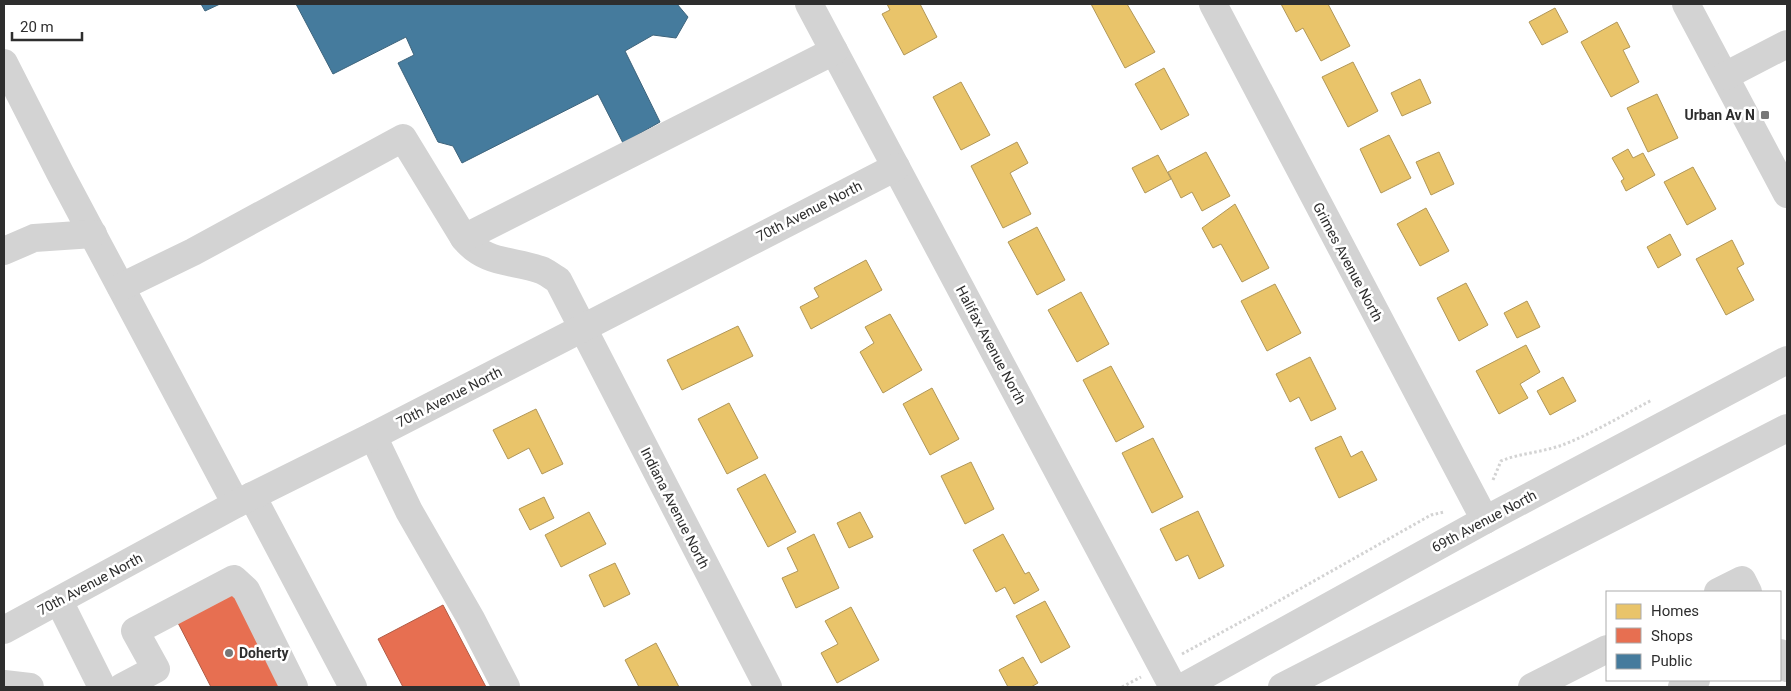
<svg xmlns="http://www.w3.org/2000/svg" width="1791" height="691" font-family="Roboto,sans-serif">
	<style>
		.homes { fill: #e9c46a; stroke: #b19758 }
		.shops { fill: #e76f51; stroke: #b05c46 }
		.public { fill: #457b9d; stroke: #3e647c }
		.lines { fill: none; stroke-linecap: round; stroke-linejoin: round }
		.path { stroke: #d3d3d3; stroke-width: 3; stroke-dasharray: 2.5 2.5; stroke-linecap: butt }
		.minor { stroke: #d3d3d3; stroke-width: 28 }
		.poi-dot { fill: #777; stroke: #fff; stroke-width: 2 }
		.labels { text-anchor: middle; stroke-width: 5; stroke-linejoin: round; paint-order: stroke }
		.poi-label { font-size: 14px; font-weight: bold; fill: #2e2e2e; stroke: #fff; text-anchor: end }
		.street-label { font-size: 14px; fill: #2e2e2e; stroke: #fff }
	</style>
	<rect width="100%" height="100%" fill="#fff"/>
	<g class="homes">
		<polygon points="887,4 920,4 937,37 904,55 882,14 890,10"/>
		<polygon points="1091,4 1127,4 1155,52 1125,68"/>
		<polygon points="1281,4 1328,4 1350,46 1321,61 1303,28 1296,32"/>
		<polygon points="1555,8 1568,32 1542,45 1529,22"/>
		<polygon points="1617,22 1630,47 1623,50 1639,82 1611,97 1581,42"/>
		<polygon points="1353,62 1378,111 1348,127 1322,77"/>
		<polygon points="1164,68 1189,115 1161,130 1135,84"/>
		<polygon points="1420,79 1431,103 1402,116 1391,93"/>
		<polygon points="961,82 990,135 961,150 933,97"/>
		<polygon points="1657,94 1678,138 1648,152 1627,108"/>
		<polygon points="1389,135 1411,178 1381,193 1360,149"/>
		<polygon points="1017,142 1028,163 1010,173 1031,214 1003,228 971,166"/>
		<polygon points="1628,149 1633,158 1643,153 1655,175 1626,191 1621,181 1624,179 1612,158"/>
		<polygon points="1206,152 1230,196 1202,211 1192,192 1181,198 1168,172"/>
		<polygon points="1439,152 1454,184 1431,195 1416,162"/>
		<polygon points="1158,155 1171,179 1145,193 1132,168"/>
		<polygon points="1693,167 1716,209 1687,225 1664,182"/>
		<polygon points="1235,204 1269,268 1242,282 1221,244 1213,248 1202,228"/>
		<polygon points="1426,208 1449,251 1420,266 1397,224"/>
		<polygon points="1037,227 1065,280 1037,295 1008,242"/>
		<polygon points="1670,234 1681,255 1658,268 1647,247"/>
		<polygon points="1732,240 1744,264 1737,268 1754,300 1726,315 1696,259"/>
		<polygon points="866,260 882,290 811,329 800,307 819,297 814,288"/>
		<polygon points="1466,283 1488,325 1459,341 1437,298"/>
		<polygon points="1275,284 1301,333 1267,351 1241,301"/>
		<polygon points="1081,292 1109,344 1077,362 1048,310"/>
		<polygon points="1527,301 1540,327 1517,338 1504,313"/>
		<polygon points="890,314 922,370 883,393 860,352 874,343 865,327"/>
		<polygon points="738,326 753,356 682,390 667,360"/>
		<polygon points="1526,345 1540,372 1520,384 1528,398 1499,414 1476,371"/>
		<polygon points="1310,357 1336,409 1311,421 1299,397 1290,402 1276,374"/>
		<polygon points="1111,366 1144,427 1116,442 1083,380"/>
		<polygon points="1563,377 1576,401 1550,415 1537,391"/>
		<polygon points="932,388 959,439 930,455 903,404"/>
		<polygon points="729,403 758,458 727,474 698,419"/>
		<polygon points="536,409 563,464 542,474 529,448 508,459 493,430"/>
		<polygon points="1341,436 1351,457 1362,451 1377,480 1339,498 1315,448"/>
		<polygon points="1153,438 1183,497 1152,513 1122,453"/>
		<polygon points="971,462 994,509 965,524 941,476"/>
		<polygon points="765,474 796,532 768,547 737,489"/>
		<polygon points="544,497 554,518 530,530 519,509"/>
		<polygon points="1198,511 1224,566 1199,579 1188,555 1176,561 1160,529"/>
		<polygon points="589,512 606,544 561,567 545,535"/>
		<polygon points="860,512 873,537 849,548 837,523"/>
		<polygon points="814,534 839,588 796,608 782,578 798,571 787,548"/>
		<polygon points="1003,534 1025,574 1029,572 1039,590 1014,604 1005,587 996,592 973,550"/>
		<polygon points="615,563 630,594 604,607 589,575"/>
		<polygon points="1045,601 1070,647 1041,663 1016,616"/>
		<polygon points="851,607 879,660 837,683 821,653 838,644 825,621"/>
		<polygon points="656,643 679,687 639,687 625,660"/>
		<polygon points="1023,657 1038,683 1031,687 1008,687 999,670"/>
	</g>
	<g class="shops">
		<polygon points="231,590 283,687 211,687 176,619"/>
		<polygon points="443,605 486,687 403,687 378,639"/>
	</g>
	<g class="public">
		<polygon points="201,4 220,4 205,11"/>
		<polygon points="296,4 677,4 688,17 676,38 653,35 625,51 660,122 623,143 598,94 462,163 453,146 438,142 398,63 414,55 406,37 333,74"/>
	</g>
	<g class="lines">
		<g class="path">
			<path d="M 1493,480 L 1501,461 C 1520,453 1545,452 1565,444 C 1595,432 1623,415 1652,400"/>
			<polyline points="1182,654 1259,612 1431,515 1444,512"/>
			<polyline points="1122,687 1141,677"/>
		</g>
		<g class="minor">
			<polyline points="809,4 1173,687"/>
			<polyline points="1213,4 1485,520"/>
			<polyline points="1686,4 1787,194"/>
			<polyline points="4,63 60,173 236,504"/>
			<polyline points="1725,76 1787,44"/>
			<path d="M 464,238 C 485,264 512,260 541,270 C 547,272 552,277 558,280 L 768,687"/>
			<polyline points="4,251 34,238 93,234"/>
			<polyline points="121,287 193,252 403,138 464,238 834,51"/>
			<polyline points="373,436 409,511 471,619 506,687"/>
			<polyline points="252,496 353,687"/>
			<polyline points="1718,592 1742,580 1748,592"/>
			<polyline points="59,601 102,687"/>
			<polyline points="4,630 236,504 373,436 896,167"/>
			<polyline points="1780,653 1787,668"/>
			<polyline points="4,684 30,687"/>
			<polyline points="122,687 156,669 135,631 234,579 246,590 294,687"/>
			<polyline points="1183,687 1485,520 1787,360"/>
			<polyline points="1282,687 1787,428"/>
			<polyline points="1532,687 1607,649"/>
			<polyline points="1682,687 1696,680"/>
		</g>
	</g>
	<g class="poi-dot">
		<rect x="1760" y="110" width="10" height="10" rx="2.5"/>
		<circle cx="229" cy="653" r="5"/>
	</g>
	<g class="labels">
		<g class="poi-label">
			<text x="1755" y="120">Urban Av N</text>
			<text x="239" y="658" text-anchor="start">Doherty</text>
		</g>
		<g class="street-label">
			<text transform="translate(809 211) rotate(-27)" y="5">70th Avenue North</text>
			<text transform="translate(1348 262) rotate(62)" y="5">Grimes Avenue North</text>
			<text transform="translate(991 345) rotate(62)" y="5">Halifax Avenue North</text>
			<text transform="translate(449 397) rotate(-27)" y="5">70th Avenue North</text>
			<text transform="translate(675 508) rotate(63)" y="5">Indiana Avenue North</text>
			<text transform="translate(1484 521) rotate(-28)" y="5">69th Avenue North</text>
			<text transform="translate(90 584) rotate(-28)" y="5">70th Avenue North</text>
		</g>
	</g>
	<rect width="1791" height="691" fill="none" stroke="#2e2e2e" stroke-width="10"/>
	<rect x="1606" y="591" width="175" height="90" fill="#ffffff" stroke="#ababab"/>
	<rect x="1616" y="604" width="25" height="15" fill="#e9c46a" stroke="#ababab"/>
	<text x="1651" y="616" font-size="15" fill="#2e2e2e">Homes</text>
	<rect x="1616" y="628" width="25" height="15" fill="#e76f51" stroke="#ababab"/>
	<text x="1651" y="641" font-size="15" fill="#2e2e2e">Shops</text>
	<rect x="1616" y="654" width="25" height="15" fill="#457b9d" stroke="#ababab"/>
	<text x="1651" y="666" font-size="15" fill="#2e2e2e">Public</text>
	<path d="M12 32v8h70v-8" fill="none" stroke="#2e2e2e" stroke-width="2.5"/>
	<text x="20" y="32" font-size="15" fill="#2e2e2e" stroke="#ffffff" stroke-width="4" paint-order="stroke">20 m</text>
</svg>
